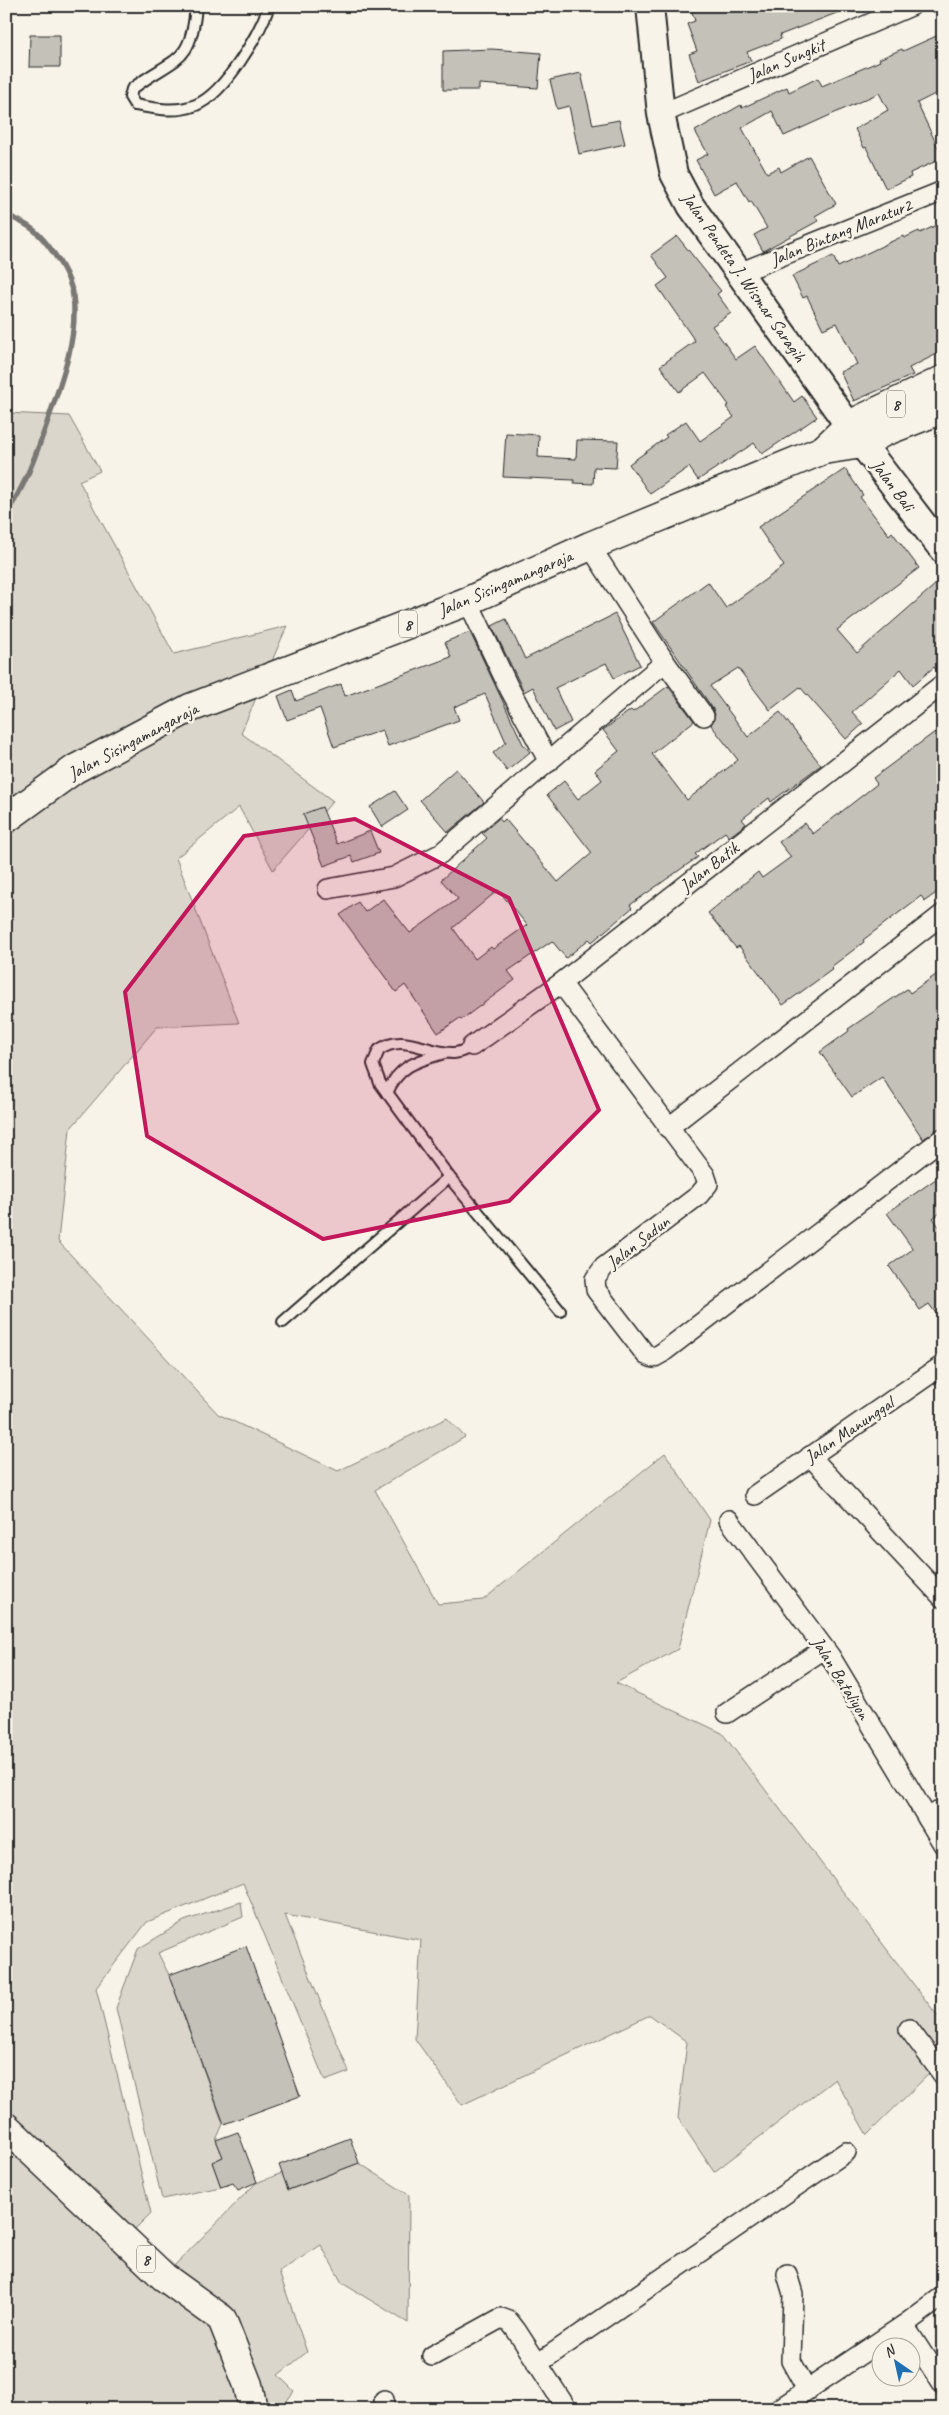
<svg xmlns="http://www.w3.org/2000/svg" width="949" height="2415" font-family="Caveat,sans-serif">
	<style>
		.green { fill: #dad6cc; stroke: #82807c }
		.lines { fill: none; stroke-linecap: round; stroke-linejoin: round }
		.stream { stroke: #7a7874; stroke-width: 5.5 }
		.building { fill: #c4c1b9; stroke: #2b2b2b; fill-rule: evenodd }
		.lane-casing { stroke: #2b2b2b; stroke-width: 14 }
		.street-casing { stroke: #2b2b2b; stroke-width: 22 }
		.secondary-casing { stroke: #2b2b2b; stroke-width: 30 }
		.highway-casing { stroke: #2b2b2b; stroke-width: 31 }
		.lane { stroke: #f7f3e8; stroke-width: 10 }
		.street { stroke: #f7f3e8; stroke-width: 19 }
		.secondary { stroke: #f7f3e8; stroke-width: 26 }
		.highway { stroke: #f7f3e8; stroke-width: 28 }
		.marked { fill: #c2185b; fill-opacity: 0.2; stroke: #c2185b; stroke-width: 4; stroke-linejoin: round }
		.labels { text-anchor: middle; stroke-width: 5; stroke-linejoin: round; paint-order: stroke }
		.shield { fill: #f7f3e8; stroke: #686764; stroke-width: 1 }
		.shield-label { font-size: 16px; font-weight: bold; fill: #2b2b2b }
		.street-label { font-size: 18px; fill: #2b2b2b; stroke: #f7f3e8 }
	</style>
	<rect width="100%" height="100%" fill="#f7f3e8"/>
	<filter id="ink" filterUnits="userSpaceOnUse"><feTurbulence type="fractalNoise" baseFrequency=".02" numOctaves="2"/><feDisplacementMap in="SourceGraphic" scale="10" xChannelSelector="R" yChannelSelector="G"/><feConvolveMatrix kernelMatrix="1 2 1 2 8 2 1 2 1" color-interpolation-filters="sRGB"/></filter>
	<g filter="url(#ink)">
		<g class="green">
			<polygon points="6,413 69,416 100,471 79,481 174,654 287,626 241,733 333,801 273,870 239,807 176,858 239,1023 157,1027 70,1129 58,1241 218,1414 338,1471 447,1418 465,1437 375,1490 438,1604 483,1600 665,1453 710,1520 678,1649 616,1683 722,1733 943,2023 943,2060 867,2135 835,2079 714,2172 678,2118 687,2042 650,2015 462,2105 415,2039 421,1940 285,1915 349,2072 325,2081 243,1883 147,1922 96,1988 151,2213 125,2239 164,2276 256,2183 282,2173 289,2190 359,2163 409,2195 408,2323 342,2283 321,2245 279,2272 307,2352 278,2375 294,2391 281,2409 6,2409"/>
			<polygon points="241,1902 243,1917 158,1953 169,1975 223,2124 216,2140 223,2157 212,2162 221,2187 162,2199 116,2008 138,1949 184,1921"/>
		</g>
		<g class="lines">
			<path class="stream" d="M 6,215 C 31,225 40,233 55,255 C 63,267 71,281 73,296 C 79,339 59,387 46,426 C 38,449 22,495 6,512"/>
		</g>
		<g class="building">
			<polygon points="690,6 852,6 852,7 780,35 781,39 747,52 751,61 699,81 689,54 697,51 687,24 695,21"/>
			<polygon points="943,33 943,90 917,103 943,158 910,173 911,177 886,189 866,147 864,148 855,129 888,110 879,93 784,136 772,111 742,128 767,173 779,167 781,172 809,156 836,204 815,216 818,221 763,251 754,235 767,228 751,201 749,202 737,181 714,194 696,160 708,154 695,131 741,105 742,108 787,87 789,92 818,78 822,86 880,61 879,59 902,49 903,51"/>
			<polygon points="30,35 60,35 60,67 29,67"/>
			<polygon points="492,49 541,53 538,88 479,84 479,90 443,90 443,51"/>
			<polygon points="581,73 593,125 619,120 625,144 579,154 569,106 557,109 550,80"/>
			<polygon points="943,222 943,351 909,368 913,375 854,401 840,372 857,364 837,323 823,329 807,296 803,298 792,276 833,256 838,267 903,236 904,238 919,231 920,233"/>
			<polygon points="677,236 721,291 717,294 731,313 712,326 736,359 755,346 794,402 802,396 817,417 762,454 754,443 698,480 689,467 650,494 629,464 667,437 665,435 686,421 700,441 734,417 726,407 729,405 705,373 679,392 660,366 695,341 657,286 668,278 651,255"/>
			<polygon points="506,433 539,435 538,457 576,459 577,440 618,441 616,468 594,467 593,484 574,483 574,480 503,477"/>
			<path d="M 845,469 L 863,495 L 860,497 L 889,535 L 892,532 L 919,568 L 837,630 L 857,653 L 936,584 L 943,593 L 943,673 L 939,674 L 934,667 L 913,685 L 901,669 L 852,712 L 863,724 L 846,739 L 800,687 L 770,710 L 738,668 L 710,686 L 748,737 L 780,712 L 821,765 L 771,802 L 769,798 L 742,819 L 746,824 L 729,837 L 725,832 L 695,854 L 698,857 L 630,905 L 632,908 L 592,942 L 589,939 L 566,958 L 552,941 L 508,971 L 515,980 L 461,1020 L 460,1018 L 438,1033 L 405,985 L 396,992 L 340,915 L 358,902 L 365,912 L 383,899 L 410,933 L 458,899 L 441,880 L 487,838 L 482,833 L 499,818 L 502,822 L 505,819 L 558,882 L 592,853 L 547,795 L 564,781 L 578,799 L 602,780 L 595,770 L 619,751 L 603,730 L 631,710 L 633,712 L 668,686 L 694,721 L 652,754 L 687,800 L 738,760 L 711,725 L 715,715 L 713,709 L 653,622 L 708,582 L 726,608 L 784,566 L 758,527 ZM 498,890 L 527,925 L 493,949 L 491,947 L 475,959 L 453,928 Z"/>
			<polygon points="615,614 640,665 614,678 606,663 555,688 571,722 554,731 533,687 524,692 492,626 506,619 525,659"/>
			<polygon points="470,632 523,744 530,752 507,771 493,753 506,742 485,694 454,707 459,720 388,746 382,730 334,747 320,708 287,720 278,696 292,690 296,701 341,684 345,696 451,657 445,642"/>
			<polygon points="943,726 943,888 925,901 921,896 863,940 864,942 831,967 833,969 783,1005 739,946 736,948 708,913 758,872 762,878 791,857 779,842 805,823 813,834 877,784 873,778"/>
			<polygon points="456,769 484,802 448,832 420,800"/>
			<polygon points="395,791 408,810 382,827 370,807"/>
			<polygon points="322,807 337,844 370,831 379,853 354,862 351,856 324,866 303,814"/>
			<polygon points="943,970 943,1127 923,1139 882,1077 852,1097 820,1052 849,1031 848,1029 907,989 910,993"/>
			<polygon points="943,1174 943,1211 933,1218 943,1232 943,1323 929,1304 920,1310 889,1266 913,1249 887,1213"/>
			<polygon points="246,1946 300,2096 224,2124 169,1975"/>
			<polygon points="238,2132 257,2182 238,2190 233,2183 221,2187 212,2162 223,2157 216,2140"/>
			<polygon points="350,2138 359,2163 288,2190 279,2165"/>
		</g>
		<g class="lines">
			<defs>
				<g id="lane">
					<path d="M 196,6 C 191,67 174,56 132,89 L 130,97 L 135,105 C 156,109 176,113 196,105 C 225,93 259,35 269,6"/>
					<path d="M 472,1046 C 466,1049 460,1053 454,1053 C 427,1054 404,1032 379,1050 L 373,1064 L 380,1083 L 449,1177 L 560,1311"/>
					<path d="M 387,1093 C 399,1065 417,1061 444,1053"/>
					<polyline points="283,1322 449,1177"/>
				</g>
				<g id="street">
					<polyline points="661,114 911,6"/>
					<polyline points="739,273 943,191"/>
					<polyline points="590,546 665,662 704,716"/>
					<polyline points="468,601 508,686 549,762"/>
					<polyline points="328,889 394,877 440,854 665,662"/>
					<polyline points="561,983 705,1175 708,1184 699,1195 604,1267 595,1279 596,1290 646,1355 653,1358 662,1353 943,1138"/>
					<polyline points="472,1046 561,983 943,684"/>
					<polyline points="668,1128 943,914"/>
					<polyline points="810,1456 943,1598"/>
					<polyline points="755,1495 943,1365"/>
					<polyline points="729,1520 830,1656 943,1844"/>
					<polyline points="727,1713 824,1649"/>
					<polyline points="928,1819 943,1808"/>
					<polyline points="909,2029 943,2075"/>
					<polyline points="787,2274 793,2294 791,2361 807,2390"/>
					<polyline points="904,2325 943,2385"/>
					<polyline points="432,2356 501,2318 509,2321 516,2330 567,2409"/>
					<polyline points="537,2364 846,2152"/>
					<polyline points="384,2400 386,2409"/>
					<polyline points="779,2409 904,2325 943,2296"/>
				</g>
				<polyline id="secondary" points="650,6 661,114 674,174 691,206 862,444 943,550"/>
				<g id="highway">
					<polyline points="823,450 849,425 943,380"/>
					<polyline points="6,819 75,769 190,708 468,601 590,546 823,450 862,444 884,432 943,409"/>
					<polyline points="6,2127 164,2277 222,2319 248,2385 253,2409"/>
				</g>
			</defs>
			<use href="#lane" class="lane-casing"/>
			<use href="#street" class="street-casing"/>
			<use href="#secondary" class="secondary-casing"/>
			<use href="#highway" class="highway-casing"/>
			<use href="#lane" class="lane"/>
			<use href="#street" class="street"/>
			<use href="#secondary" class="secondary"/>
			<use href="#highway" class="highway"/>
		</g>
	</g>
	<path class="marked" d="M 355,819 L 509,898 L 599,1110 L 509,1201 L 323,1239 L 147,1136 L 125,992 L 244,836 Z"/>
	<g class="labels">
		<g class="shield">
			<rect x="887" y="390.5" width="18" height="27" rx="4"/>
			<rect x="399" y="610.5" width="18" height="27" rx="4"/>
			<rect x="137" y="2245.5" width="18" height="27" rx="4"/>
		</g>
		<g class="shield-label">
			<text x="896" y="410">8</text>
			<text x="408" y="630">8</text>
			<text x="146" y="2265">8</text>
		</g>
		<g class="street-label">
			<text transform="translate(786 60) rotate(-23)" y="6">Jalan Sungkit</text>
			<text transform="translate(841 232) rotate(-22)" y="6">Jalan Bintang Maratur2</text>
			<text transform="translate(744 277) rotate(55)" y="6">Jalan Pendeta J. Wismar Saragih</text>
			<text transform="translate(893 485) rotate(53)" y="6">Jalan Bali</text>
			<text transform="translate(505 583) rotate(-23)" y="6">Jalan Sisingamangaraja</text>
			<text transform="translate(133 741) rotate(-28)" y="6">Jalan Sisingamangaraja</text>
			<text transform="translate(709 867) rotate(-38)" y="6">Jalan Batik</text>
			<text transform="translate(638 1242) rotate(-38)" y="6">Jalan Sadun</text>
			<text transform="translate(849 1430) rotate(-34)" y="6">Jalan Manunggal</text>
			<text transform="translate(841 1678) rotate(58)" y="6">Jalan Bataliyon</text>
		</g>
	</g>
	<rect width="949" height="2415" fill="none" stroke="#f7f3e8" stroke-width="25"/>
	<rect x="12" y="12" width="924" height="2390" fill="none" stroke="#2b2b2b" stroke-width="2" filter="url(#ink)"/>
	<g transform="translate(896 2362) rotate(326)"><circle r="24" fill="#f7f3e8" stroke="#a5a39c"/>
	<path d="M0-4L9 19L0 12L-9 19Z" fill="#1f6fb2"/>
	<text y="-8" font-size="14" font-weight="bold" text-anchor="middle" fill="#2b2b2b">N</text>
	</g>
</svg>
